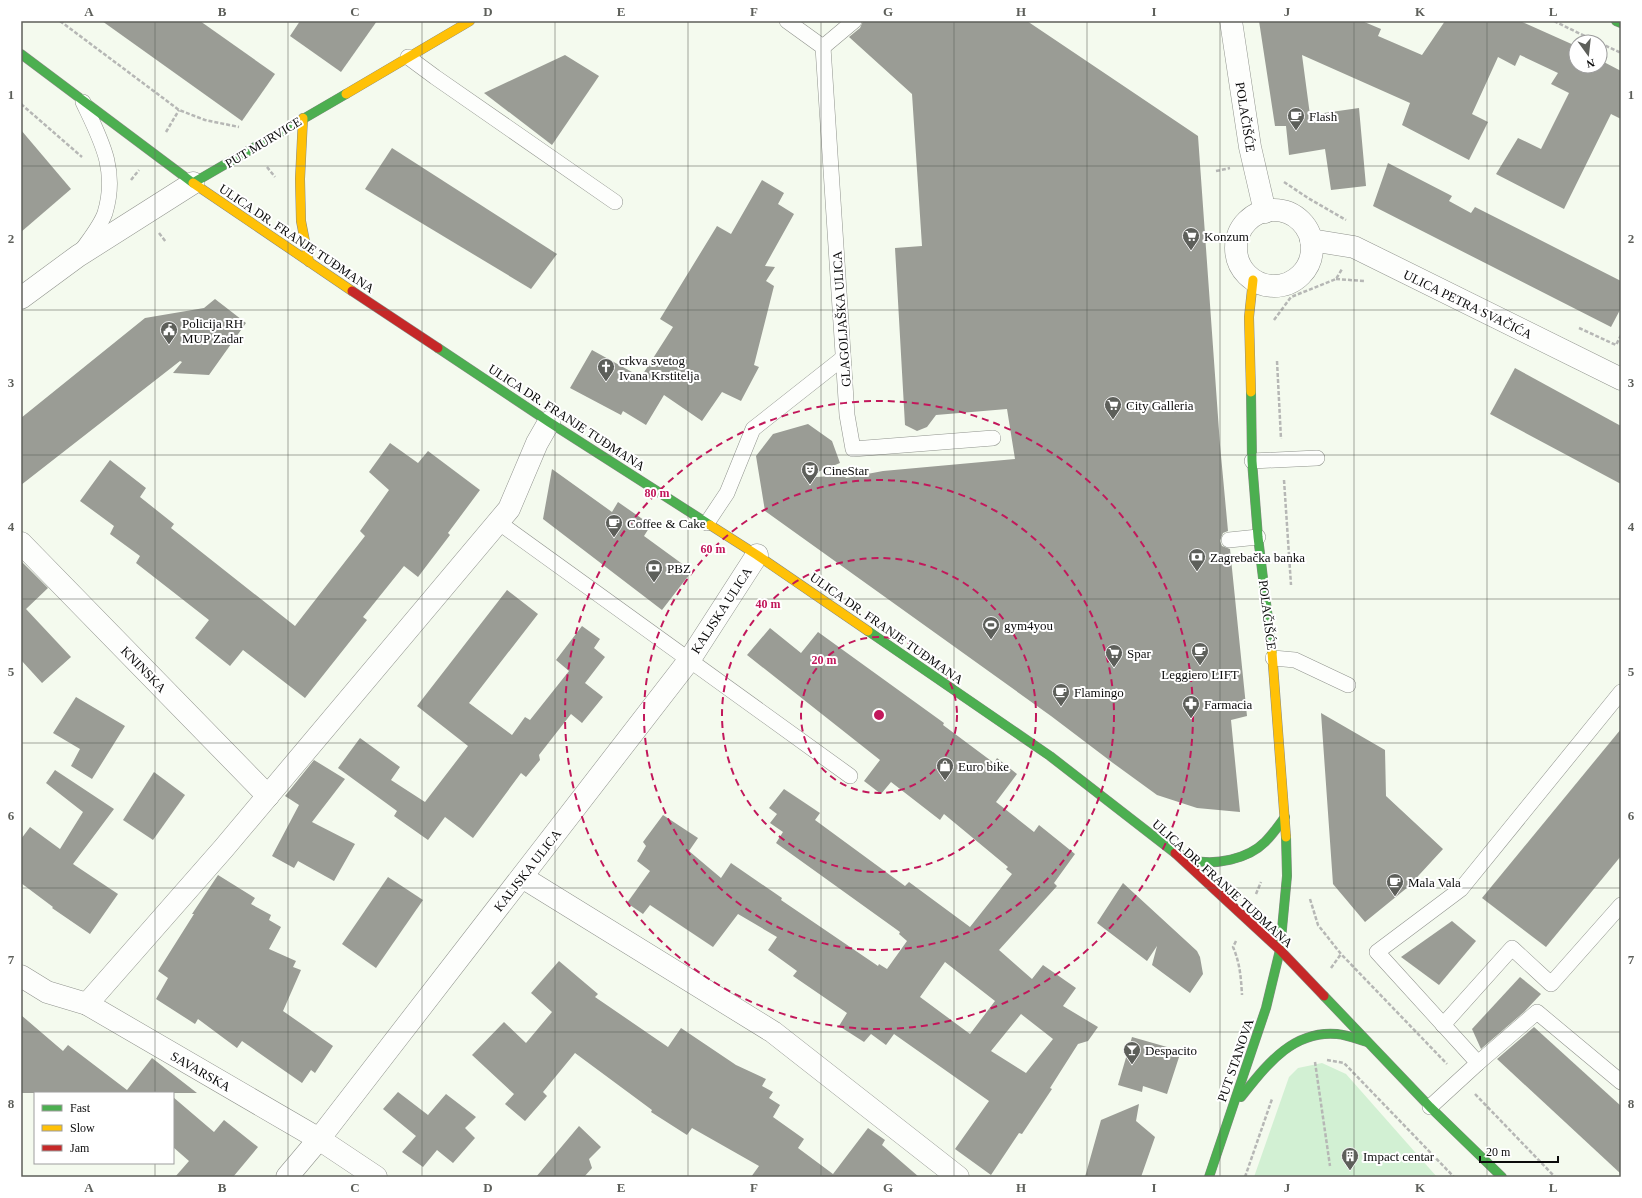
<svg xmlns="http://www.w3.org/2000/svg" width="1642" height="1198" font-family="'Times New Roman',serif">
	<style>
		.green { fill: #d2f0d3 }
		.building { fill: #9a9c95; fill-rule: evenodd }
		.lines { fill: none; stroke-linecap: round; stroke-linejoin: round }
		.lane-casing { stroke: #90938d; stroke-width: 16 }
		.street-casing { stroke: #90938d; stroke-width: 23 }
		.fast-casing { stroke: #878984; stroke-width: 10 }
		.slow-casing { stroke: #878984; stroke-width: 10 }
		.jam-casing { stroke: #878984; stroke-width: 10 }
		.path { stroke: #b6b7b5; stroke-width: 2.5; stroke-dasharray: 4 2; stroke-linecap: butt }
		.lane { stroke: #fdfefc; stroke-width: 15 }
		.street { stroke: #fdfefc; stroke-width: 22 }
		.fast { stroke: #4caf50; stroke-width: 9 }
		.slow { stroke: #ffc107; stroke-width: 9 }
		.jam { stroke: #c62828; stroke-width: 9 }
		.grid { fill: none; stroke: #5d5f5a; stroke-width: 1; stroke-opacity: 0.55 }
		.ring { fill: none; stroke: #c2185b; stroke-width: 2; stroke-dasharray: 7 5 }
		.labels { text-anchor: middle; stroke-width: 4; stroke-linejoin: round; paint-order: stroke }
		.poi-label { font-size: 13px; fill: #0b0b0b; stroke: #fff; text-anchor: start }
		.street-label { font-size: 13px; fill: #0b0b0b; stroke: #fff }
		.centre { fill: #c2185b; stroke: #fff; stroke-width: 2 }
		.ring-label { font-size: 12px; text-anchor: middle; font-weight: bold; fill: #c2185b; stroke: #fff; stroke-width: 4; stroke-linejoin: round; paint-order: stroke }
		.neatline { fill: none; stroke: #5d5f5a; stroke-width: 1.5 }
		.grid-label { font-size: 13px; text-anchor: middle; font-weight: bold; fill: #5d5f5a }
	</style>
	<rect width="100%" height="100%" fill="#f4faee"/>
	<polygon class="green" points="1322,1063 1346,1074 1437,1177 1254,1177 1289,1077 1298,1068"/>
	<g class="building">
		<polygon points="102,21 200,21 275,74 242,121"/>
		<polygon points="300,21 377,21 341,72 290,36"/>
		<polygon points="863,21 1027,21 1198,136 1220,445 1228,531 1223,533 1220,541 1222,546 1230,549 1247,716 1231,720 1240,812 1197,808 1157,795 1113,763 1051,716 765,511 756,456 773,434 808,424 832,441 840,463 803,478 844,475 846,478 883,471 1015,459 1007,409 936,415 927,427 917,431 905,425 895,248 922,246 912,94 849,37 860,28"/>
		<polygon points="1259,21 1362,21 1381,29 1378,36 1422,55 1445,21 1520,21 1576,46 1576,66 1600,66 1600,60 1621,71 1621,119 1611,114 1564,209 1496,174 1518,138 1541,149 1569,93 1551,84 1558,73 1520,55 1515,66 1498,57 1472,114 1488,122 1469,160 1402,125 1410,103 1302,55 1310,115 1359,108 1366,186 1331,190 1325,149 1289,155 1286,126 1275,126"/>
		<polygon points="565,55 599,76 552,145 484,93"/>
		<polygon points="21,130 71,189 21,232"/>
		<polygon points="392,148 557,254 531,289 365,189"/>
		<polygon points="1388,163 1452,196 1449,201 1471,213 1475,207 1621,281 1621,308 1611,327 1373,206"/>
		<polygon points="762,180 784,193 778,204 794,214 765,266 775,267 766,281 774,286 754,365 759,367 741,401 722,392 702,421 664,395 646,425 623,411 621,415 570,388 592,350 641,377 673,327 660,319 717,226 731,234"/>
		<polygon points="215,299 246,323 209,375 173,373 182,362 180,361 21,485 21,418 145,318 204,308"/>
		<polygon points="1515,368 1621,426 1621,484 1490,414"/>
		<polygon points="390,443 418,463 428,451 480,490 448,533 450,535 418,577 404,566 363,617 367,620 305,698 243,650 230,666 195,638 209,620 136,563 140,556 110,534 114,526 80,501 110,460 146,488 140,497 174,524 171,528 295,626 365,536 360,531 389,490 369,472"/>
		<polygon points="552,469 612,512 618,502 651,525 644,536 692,571 662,610 543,519"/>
		<polygon points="21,561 48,588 26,609 71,657 42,683 21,660"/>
		<polygon points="507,590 538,614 469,703 512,735 525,717 530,720 569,671 556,660 582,626 600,639 594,648 605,657 585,683 603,697 582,723 571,714 539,755 540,760 526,777 521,773 473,838 445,817 428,840 394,816 397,811 338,768 360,738 400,767 391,780 425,802 468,746 417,706"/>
		<path d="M 770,628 L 801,653 L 818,632 L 944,723 L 943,725 L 994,763 L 997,758 L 1017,774 L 996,802 L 1034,832 L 1039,825 L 1075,854 L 1054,883 L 1057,886 L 999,950 L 1032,979 L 1043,965 L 1076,988 L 1063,1006 L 1098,1027 L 1088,1041 L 1078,1044 L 1050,1088 L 1052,1089 L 1022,1134 L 1019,1133 L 991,1175 L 955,1149 L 989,1101 L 894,1034 L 886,1045 L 871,1034 L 864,1042 L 839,1026 L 847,1013 L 793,976 L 797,971 L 768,950 L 777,937 L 738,914 L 713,947 L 650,905 L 643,914 L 627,903 L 650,871 L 637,861 L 646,846 L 643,842 L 663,815 L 698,838 L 689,851 L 721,878 L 731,863 L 782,898 L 781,900 L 878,966 L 879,964 L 887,969 L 907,941 L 899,934 L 900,932 L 776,843 L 783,832 L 770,823 L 777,814 L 769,808 L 784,789 L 820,813 L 815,820 L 905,886 L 909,882 L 970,927 L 1012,874 L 1006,869 L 1008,867 L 944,814 L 940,820 L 891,782 L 881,794 L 864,781 L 880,760 L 747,655 ZM 945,962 L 995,1001 L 970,1034 L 920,997 ZM 1021,1014 L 1053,1039 L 1026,1073 L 991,1051 Z"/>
		<polygon points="76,697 125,726 92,779 71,766 80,749 53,733"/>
		<polygon points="1321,713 1385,750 1386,796 1443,849 1408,887 1365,922 1333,884"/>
		<polygon points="1621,729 1621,856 1546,947 1482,898"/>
		<polygon points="314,760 345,779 312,822 355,844 334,881 298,861 294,868 272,856 299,805 285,796"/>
		<polygon points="55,770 114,809 73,864 118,894 90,934 52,908 53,907 21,883 21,839 30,827 60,849 83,812 46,783"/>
		<polygon points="154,772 185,795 153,840 123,820"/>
		<polygon points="218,875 255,898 251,904 271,915 269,920 281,927 269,949 296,961 293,967 301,970 283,1011 333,1046 315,1073 311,1070 302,1083 242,1041 237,1048 198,1019 195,1024 156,999 168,978 158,971 194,914 192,914"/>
		<polygon points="388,877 423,900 376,968 342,944"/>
		<polygon points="1123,883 1197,951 1200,957 1203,974 1190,993 1152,965 1157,946 1147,961 1097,923"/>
		<polygon points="1452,921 1476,941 1439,985 1401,957"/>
		<polygon points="559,961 598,994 595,997 668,1047 681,1028 736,1065 766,1079 762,1086 773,1092 769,1098 780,1105 773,1117 804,1139 798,1148 833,1174 868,1128 885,1140 882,1145 919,1177 751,1177 759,1166 692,1128 687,1135 651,1112 652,1110 575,1053 543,1092 547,1096 525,1121 505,1104 514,1094 472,1055 504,1022 526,1043 552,1012 531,993"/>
		<polygon points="1520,977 1541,994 1524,1012 1481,1049 1472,1029"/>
		<polygon points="21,1015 63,1051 68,1045 127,1090 152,1058 197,1093 21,1093"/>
		<polygon points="1534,1027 1621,1106 1621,1174 1497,1059"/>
		<polygon points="1132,1037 1181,1051 1167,1094 1143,1086 1142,1092 1118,1085"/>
		<polygon points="398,1092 428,1115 446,1094 476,1117 465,1128 475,1138 453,1163 437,1150 423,1167 402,1152 416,1136 383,1109"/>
		<polygon points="173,1097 214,1132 224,1120 258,1147 233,1177 175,1177 189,1161 173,1147"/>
		<polygon points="1139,1104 1136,1121 1155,1137 1141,1177 1085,1177 1101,1120"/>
		<polygon points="579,1126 601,1147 589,1159 592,1168 584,1177 536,1177"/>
	</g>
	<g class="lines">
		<defs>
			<g id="lane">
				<polyline points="787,21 823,47 847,415 853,449 993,438"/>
				<polyline points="823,47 854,21"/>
				<polyline points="408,57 435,77 615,202"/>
				<path d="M 82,250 C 89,240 101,225 105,213 C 118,170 101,140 83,102"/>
				<polyline points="1252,461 1317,458"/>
				<polyline points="498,522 850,776"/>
				<polyline points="707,523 727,493 753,429 843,358"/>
				<polyline points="1229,540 1258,537"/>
				<polyline points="1273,658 1295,660 1348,685"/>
				<polyline points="1443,1025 1512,948 1551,984 1621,905"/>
				<polyline points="1478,1063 1537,1012 1621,1082"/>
				<polyline points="1430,1107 1478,1063 1377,952 1461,889 1621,692"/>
			</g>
			<g id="street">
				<polyline points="1231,21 1250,147 1265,212"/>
				<circle cx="1274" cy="248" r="38"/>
				<polyline points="1311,240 1354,247 1621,379"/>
				<polyline points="21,298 78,256 193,183"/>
				<polyline points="21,543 268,796"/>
				<polyline points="522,877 773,1032 958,1177"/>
				<polyline points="21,976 47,992 87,1004 319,1139 376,1177"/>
				<polyline points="87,1004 224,848 509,509 537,443 549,422"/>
				<polyline points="287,1177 319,1139 690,659 757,555"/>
			</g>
			<g id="fast">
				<polyline points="1616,21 1621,23"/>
				<polyline points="21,54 193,183 346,94"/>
				<polyline points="438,348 549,422 710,525"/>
				<polyline points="1251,392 1252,461 1258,537 1272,652"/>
				<polyline points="868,631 1050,756 1175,853"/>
				<path d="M 1178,853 C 1183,856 1187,859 1192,860 C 1215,866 1248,859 1265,842 C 1273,834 1279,825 1285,817"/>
				<polyline points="1324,996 1430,1107 1502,1177"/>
				<path d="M 1241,1097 C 1266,1066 1292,1030 1337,1034 C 1348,1035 1357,1039 1367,1042"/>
				<polyline points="1209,1177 1266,1008 1280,950 1287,876 1286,837"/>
			</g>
			<g id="slow">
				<polyline points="346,94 470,21"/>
				<polyline points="303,118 300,179 301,221 309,262"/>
				<polyline points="193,183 352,291"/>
				<polyline points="1251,392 1249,317 1253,280"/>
				<polyline points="710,525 757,555 868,631"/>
				<polyline points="1272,652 1286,837"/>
			</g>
			<g id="jam">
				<polyline points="352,291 438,348"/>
				<polyline points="1175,853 1280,950 1324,996"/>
			</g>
		</defs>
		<use href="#lane" class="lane-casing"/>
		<use href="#street" class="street-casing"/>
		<use href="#fast" class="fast-casing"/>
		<use href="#slow" class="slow-casing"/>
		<use href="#jam" class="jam-casing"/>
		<g class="path">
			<polyline points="60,21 179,110 205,120 239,127"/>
			<polyline points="1554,21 1597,42"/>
			<polyline points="1600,43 1621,53"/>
			<polyline points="21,104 82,157"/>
			<polyline points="166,132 179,110"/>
			<polyline points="267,167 275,177"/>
			<polyline points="1216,171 1230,168"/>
			<polyline points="131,180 139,170"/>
			<polyline points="1284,182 1308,198 1346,220"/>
			<polyline points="159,233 166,242"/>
			<polyline points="1336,279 1364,281"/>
			<polyline points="1274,320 1291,297 1336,279 1342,269"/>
			<polyline points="1579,328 1616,345 1621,335"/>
			<polyline points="1277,361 1281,439"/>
			<polyline points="1284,480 1291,585"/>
			<polyline points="1256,894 1261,882"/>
			<polyline points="1310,899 1318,925 1341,954 1447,1064"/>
			<path d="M 1236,941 L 1233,947 C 1240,963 1241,978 1242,995"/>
			<polyline points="1331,968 1341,954"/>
			<polyline points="1327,1060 1344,1063 1454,1177"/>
			<polyline points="1315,1062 1330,1166"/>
			<polyline points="1475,1094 1555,1177"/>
			<polyline points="1245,1177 1272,1099"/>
		</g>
		<use href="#lane" class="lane"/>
		<use href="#street" class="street"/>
		<use href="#fast" class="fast"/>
		<use href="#slow" class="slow"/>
		<use href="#jam" class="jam"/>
	</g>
	<path class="grid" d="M 155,21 L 155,1093M 288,21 L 288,1177M 422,21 L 422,1177M 555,21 L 555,1177M 688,21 L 688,1177M 821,21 L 821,1177M 954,21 L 954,1177M 1087,21 L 1087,1177M 1220,21 L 1220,1177M 1354,21 L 1354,1177M 1487,21 L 1487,1177M 21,166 L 1621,166M 21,310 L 1621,310M 21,455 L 1621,455M 21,599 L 1621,599M 21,743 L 1621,743M 21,888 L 1621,888M 21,1032 L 1621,1032M 155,1163 L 155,1177"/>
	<g class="ring">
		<circle cx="879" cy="715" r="78"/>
		<circle cx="879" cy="715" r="157"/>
		<circle cx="879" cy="715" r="235"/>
		<circle cx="879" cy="715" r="314"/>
	</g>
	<defs>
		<symbol id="cafe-pin" viewBox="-11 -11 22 30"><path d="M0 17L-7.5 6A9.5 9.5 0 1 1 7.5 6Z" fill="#5d5f5a" stroke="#fff"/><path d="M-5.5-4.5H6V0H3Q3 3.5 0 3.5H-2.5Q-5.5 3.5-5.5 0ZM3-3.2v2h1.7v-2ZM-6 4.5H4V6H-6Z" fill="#fff"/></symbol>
		<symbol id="supermarket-pin" viewBox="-11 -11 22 30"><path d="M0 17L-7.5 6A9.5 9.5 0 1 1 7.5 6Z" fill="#5d5f5a" stroke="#fff"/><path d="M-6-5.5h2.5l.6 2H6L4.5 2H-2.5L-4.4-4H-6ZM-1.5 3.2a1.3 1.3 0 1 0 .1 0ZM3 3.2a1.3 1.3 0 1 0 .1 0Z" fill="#fff"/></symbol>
		<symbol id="civic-pin" viewBox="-11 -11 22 30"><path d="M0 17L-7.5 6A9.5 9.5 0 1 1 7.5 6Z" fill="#5d5f5a" stroke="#fff"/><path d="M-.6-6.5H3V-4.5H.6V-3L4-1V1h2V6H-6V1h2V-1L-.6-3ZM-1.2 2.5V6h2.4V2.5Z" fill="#fff"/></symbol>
		<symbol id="church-pin" viewBox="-11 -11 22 30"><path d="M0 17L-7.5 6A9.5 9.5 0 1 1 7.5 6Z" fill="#5d5f5a" stroke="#fff"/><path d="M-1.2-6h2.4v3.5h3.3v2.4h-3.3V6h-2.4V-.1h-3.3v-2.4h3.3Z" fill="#fff"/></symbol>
		<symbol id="theatre-pin" viewBox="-11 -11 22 30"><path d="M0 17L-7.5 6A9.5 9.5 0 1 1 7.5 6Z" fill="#5d5f5a" stroke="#fff"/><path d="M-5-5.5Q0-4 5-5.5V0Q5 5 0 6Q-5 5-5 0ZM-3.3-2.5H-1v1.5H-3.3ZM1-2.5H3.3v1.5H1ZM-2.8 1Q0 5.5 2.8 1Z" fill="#fff"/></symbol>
		<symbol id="bank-pin" viewBox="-11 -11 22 30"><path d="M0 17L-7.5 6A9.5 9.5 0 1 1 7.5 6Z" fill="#5d5f5a" stroke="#fff"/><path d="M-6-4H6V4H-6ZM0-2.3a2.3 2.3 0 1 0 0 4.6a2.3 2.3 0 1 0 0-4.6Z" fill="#fff"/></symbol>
		<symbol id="stadium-pin" viewBox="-11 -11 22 30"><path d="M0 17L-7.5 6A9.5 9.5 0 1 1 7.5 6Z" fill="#5d5f5a" stroke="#fff"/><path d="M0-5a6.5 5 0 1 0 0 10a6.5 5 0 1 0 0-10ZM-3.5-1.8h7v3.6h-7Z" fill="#fff"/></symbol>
		<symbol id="pharmacy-pin" viewBox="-11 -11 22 30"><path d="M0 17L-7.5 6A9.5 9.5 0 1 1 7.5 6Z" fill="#5d5f5a" stroke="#fff"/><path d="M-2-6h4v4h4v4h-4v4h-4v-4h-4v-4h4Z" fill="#fff"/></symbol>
		<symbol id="shop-pin" viewBox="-11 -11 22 30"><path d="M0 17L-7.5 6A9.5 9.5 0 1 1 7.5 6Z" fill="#5d5f5a" stroke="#fff"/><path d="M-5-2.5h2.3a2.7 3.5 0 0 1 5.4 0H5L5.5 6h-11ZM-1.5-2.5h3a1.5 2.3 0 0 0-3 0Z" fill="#fff"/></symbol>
		<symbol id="bar-pin" viewBox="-11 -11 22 30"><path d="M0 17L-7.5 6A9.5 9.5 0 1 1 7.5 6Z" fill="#5d5f5a" stroke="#fff"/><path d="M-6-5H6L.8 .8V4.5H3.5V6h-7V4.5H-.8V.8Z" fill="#fff"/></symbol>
		<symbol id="building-pin" viewBox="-11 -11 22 30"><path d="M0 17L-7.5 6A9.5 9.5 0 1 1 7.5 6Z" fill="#5d5f5a" stroke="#fff"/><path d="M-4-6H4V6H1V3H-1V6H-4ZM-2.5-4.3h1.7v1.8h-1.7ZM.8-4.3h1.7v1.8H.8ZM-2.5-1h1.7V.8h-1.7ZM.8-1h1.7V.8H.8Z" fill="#fff"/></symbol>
	</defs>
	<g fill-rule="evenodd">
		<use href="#cafe-pin" x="1286" y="106" width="20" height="27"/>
		<use href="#supermarket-pin" x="1181" y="226" width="20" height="27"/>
		<use href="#civic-pin" x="159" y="320" width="20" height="27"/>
		<use href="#church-pin" x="596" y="357" width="20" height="27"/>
		<use href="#supermarket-pin" x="1103" y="395" width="20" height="27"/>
		<use href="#theatre-pin" x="800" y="460" width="20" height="27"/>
		<use href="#cafe-pin" x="604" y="513" width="20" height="27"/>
		<use href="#bank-pin" x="1187" y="547" width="20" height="27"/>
		<use href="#bank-pin" x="644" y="558" width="20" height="27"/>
		<use href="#stadium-pin" x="981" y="615" width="20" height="27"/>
		<use href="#cafe-pin" x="1190" y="641" width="20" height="27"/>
		<use href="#supermarket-pin" x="1104" y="643" width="20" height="27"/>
		<use href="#cafe-pin" x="1051" y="682" width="20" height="27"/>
		<use href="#pharmacy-pin" x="1181" y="694" width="20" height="27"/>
		<use href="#shop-pin" x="935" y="756" width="20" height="27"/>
		<use href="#cafe-pin" x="1385" y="872" width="20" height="27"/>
		<use href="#bar-pin" x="1122" y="1040" width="20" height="27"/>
		<use href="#building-pin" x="1340" y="1146" width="20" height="27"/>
	</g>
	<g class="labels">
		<g class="poi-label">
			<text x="1309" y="121">Flash</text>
			<text x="1204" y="241">Konzum</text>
			<text x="182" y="328">Policija RH<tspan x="182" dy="15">MUP Zadar</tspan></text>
			<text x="619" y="365">crkva svetog<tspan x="619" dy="15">Ivana Krstitelja</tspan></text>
			<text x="1126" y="410">City Galleria</text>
			<text x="823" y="475">CineStar</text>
			<text x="627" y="528">Coffee &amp; Cake</text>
			<text x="1210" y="562">Zagrebačka banka</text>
			<text x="667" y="573">PBZ</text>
			<text x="1004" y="630">gym4you</text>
			<text x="1127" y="658">Spar</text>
			<text x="1200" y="679" text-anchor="middle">Leggiero LIFT</text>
			<text x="1074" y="697">Flamingo</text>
			<text x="1204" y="709">Farmacia</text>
			<text x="958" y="771">Euro bike</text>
			<text x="1408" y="887">Mala Vala</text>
			<text x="1145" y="1055">Despacito</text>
			<text x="1363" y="1161">Impact centar</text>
		</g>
		<g class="street-label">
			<text transform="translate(1246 117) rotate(81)" y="5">POLAČIŠĆE</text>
			<text transform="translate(263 142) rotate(-31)" y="5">PUT MURVICE</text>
			<text transform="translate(297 238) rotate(34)" y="5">ULICA DR. FRANJE TUĐMANA</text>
			<text transform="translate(1468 304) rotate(26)" y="5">ULICA PETRA SVAČIĆA</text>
			<text transform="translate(841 319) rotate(-94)" y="5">GLAGOLJAŠKA ULICA</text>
			<text transform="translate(567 417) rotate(33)" y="5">ULICA DR. FRANJE TUĐMANA</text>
			<text transform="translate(721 610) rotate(-57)" y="5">KALJSKA ULICA</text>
			<text transform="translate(1268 615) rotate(83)" y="5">POLAČIŠĆE</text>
			<text transform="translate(887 628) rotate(35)" y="5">ULICA DR. FRANJE TUĐMANA</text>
			<text transform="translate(144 669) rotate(46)" y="5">KNINSKA</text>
			<text transform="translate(527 870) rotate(-52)" y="5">KALJSKA ULICA</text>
			<text transform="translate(1223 883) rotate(42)" y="5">ULICA DR. FRANJE TUĐMANA</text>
			<text transform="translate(1235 1060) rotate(-71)" y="5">PUT STANOVA</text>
			<text transform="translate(201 1071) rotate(30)" y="5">SAVARSKA</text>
		</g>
	</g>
	<circle cx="879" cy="715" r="6" class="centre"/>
	<g class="ring-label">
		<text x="657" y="497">80 m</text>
		<text x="713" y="553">60 m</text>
		<text x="768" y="608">40 m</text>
		<text x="824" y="664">20 m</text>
	</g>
	<rect width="1642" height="1198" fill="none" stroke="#ffffff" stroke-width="44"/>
	<rect x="34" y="1092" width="140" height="72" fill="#ffffff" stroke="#9d9d9d"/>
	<rect x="42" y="1105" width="20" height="6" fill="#4caf50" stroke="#9d9d9d"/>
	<text x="70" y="1112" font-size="12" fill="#0b0b0b">Fast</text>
	<rect x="42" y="1125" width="20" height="6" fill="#ffc107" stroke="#9d9d9d"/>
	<text x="70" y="1132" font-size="12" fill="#0b0b0b">Slow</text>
	<rect x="42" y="1145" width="20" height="6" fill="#c62828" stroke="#9d9d9d"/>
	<text x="70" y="1152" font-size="12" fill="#0b0b0b">Jam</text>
	<g transform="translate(1588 54) rotate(165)"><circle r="19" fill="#ffffff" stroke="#9d9d9d"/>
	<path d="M0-3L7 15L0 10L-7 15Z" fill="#5d5f5a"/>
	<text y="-6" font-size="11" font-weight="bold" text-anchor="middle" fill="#0b0b0b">N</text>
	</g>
	<path d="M1480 1156v6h78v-6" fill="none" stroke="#0b0b0b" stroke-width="2"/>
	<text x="1486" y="1156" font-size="12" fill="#0b0b0b" stroke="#ffffff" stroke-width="3" paint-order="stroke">20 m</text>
	<rect x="22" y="22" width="1598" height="1154" class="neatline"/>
	<g class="grid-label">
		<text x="89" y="16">A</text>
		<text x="222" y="16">B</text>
		<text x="355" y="16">C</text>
		<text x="488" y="16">D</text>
		<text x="621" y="16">E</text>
		<text x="754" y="16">F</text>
		<text x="888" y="16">G</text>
		<text x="1021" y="16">H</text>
		<text x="1154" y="16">I</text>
		<text x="1287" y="16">J</text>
		<text x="1420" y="16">K</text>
		<text x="1553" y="16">L</text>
		<text x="11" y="99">1</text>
		<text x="1631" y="99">1</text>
		<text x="11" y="243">2</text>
		<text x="1631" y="243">2</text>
		<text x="11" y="387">3</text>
		<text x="1631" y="387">3</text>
		<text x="11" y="531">4</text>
		<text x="1631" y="531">4</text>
		<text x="11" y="676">5</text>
		<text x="1631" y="676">5</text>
		<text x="11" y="820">6</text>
		<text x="1631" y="820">6</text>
		<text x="11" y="964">7</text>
		<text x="1631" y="964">7</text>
		<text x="11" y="1108">8</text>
		<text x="1631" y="1108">8</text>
		<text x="89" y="1192">A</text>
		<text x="222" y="1192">B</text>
		<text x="355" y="1192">C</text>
		<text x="488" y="1192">D</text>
		<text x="621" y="1192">E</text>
		<text x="754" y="1192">F</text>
		<text x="888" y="1192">G</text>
		<text x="1021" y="1192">H</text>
		<text x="1154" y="1192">I</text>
		<text x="1287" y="1192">J</text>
		<text x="1420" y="1192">K</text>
		<text x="1553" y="1192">L</text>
	</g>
</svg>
